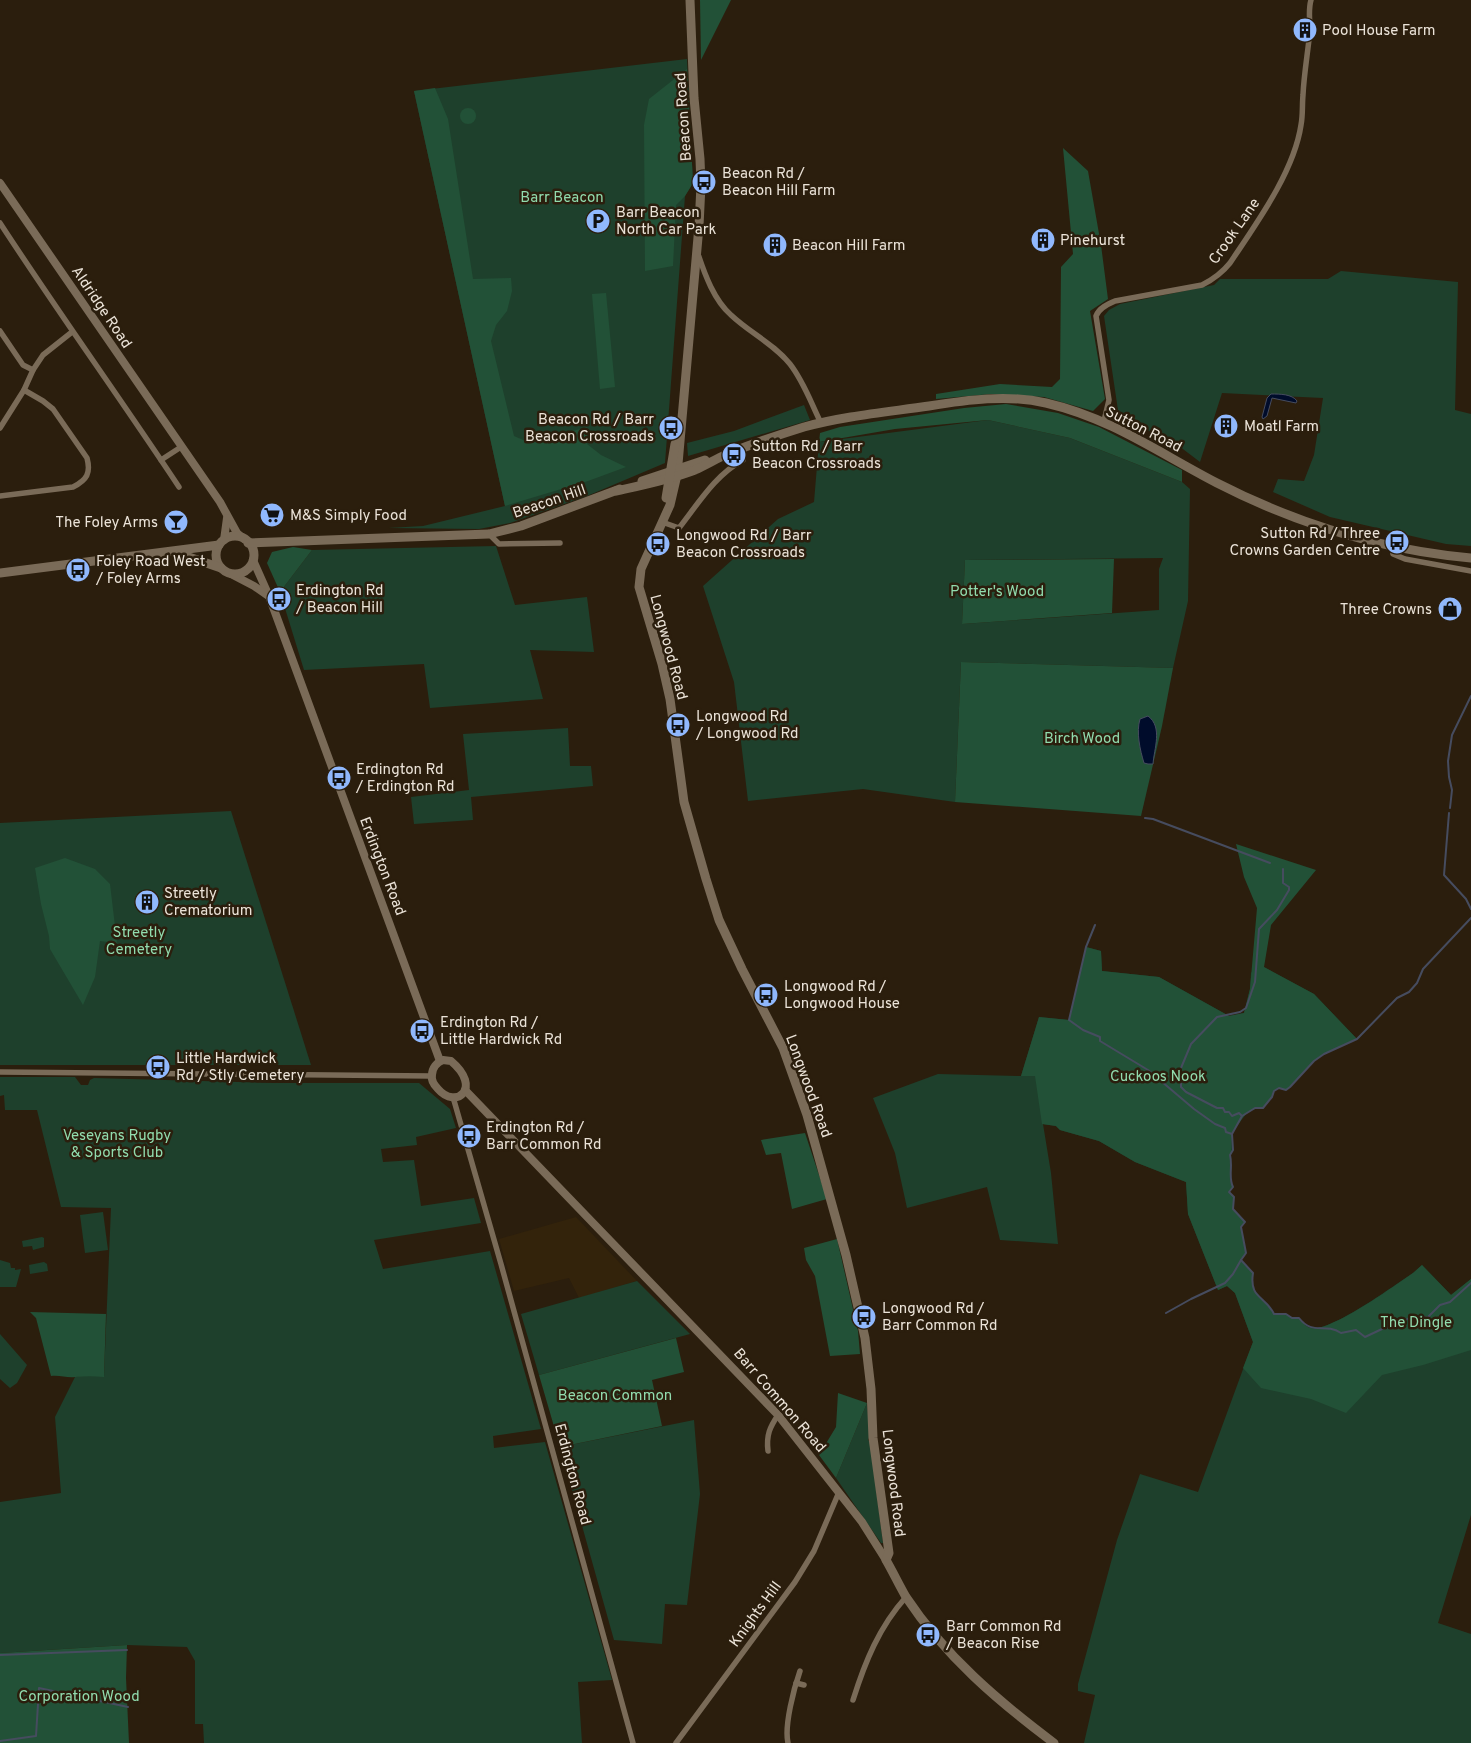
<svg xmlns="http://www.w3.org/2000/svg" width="1471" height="1743" font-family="Overpass,sans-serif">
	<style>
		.built { fill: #33230b }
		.green { fill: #1e402c; fill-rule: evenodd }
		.forest { fill: #225137 }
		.water { fill: #000c2b; stroke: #464c5f }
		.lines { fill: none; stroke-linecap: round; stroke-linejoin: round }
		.stream { stroke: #464c5f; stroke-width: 2 }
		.minor { stroke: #7a6b58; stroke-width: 5.5 }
		.tertiary { stroke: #7a6b58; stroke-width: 8 }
		.secondary { stroke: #7a6b58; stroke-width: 9 }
		.labels { text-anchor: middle; stroke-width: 5; stroke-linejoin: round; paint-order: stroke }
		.poi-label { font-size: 15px; fill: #ebe3d8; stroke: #2b1e0d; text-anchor: start }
		.street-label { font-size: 15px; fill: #ebe3d8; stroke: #2b1e0d }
		.park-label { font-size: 15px; fill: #91dcae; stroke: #2b1e0d }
	</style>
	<rect width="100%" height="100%" fill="#2b1e0d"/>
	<polygon class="built" points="576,1217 637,1281 579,1298 569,1278 514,1291 499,1239"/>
	<g class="green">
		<polygon points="687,59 693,183 685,196 665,463 587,496 510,523 479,529 388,528 423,526 505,506 414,91"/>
		<polygon points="1341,271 1458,282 1455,410 1471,414 1471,546 1446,544 1330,517 1273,492 1278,479 1304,481 1314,455 1323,398 1222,393 1200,462 1175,443 1119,417 1104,316 1109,310 1120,304 1214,285 1220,279 1328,279"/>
		<polygon points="804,405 810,420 688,456 687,443 734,431"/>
		<path d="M 988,420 L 1070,438 L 1182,482 L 1190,489 L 1188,601 L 1173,668 L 961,662 L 955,802 L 863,789 L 748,801 L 734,682 L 703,586 L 778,519 L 814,502 L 819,442 ZM 1163,558 L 1159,569 L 1159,610 L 962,624 L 965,560 Z"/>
		<polygon points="496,546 515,605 587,597 594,652 530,650 543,699 430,708 424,664 304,670 280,592 312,550"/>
		<polygon points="568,728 570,766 591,766 593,786 471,797 473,820 414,824 411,797 469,790 463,734"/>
		<polygon points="231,811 311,1065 0,1065 0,823"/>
		<path d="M 1086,947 L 1101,951 L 1102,971 L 1159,977 L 1229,1016 L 1244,1013 L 1250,989 L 1251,973 L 1258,964 L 1314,994 L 1357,1039 L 1324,1054 L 1314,1061 L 1290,1087 L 1286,1090 L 1279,1088 L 1274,1091 L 1272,1097 L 1263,1108 L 1255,1108 L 1242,1116 L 1232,1134 L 1233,1150 L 1230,1155 C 1233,1167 1228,1177 1233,1187 L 1229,1192 L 1234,1197 L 1233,1209 L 1245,1222 L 1241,1227 L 1246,1253 L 1241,1260 L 1253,1273 L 1251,1284 L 1255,1293 L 1258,1294 L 1260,1299 L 1274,1314 L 1286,1314 L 1292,1318 L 1299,1318 C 1303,1322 1305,1327 1311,1328 C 1331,1332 1393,1286 1413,1273 L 1422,1265 L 1451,1295 L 1471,1279 L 1471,1515 L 1438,1623 L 1471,1634 L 1471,1743 L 1084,1743 L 1095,1695 L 1078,1691 L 1078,1684 L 1117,1540 L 1140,1474 L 1198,1492 L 1253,1342 L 1235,1293 L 1227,1286 L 1218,1290 L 1188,1214 L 1186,1182 L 1135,1162 L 1099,1141 L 1060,1130 L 1056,1126 L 1043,1124 L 1051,1173 L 1058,1244 L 1000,1240 L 987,1187 L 907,1208 L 895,1153 L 873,1098 L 938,1074 L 1021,1076 L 1039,1017 L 1069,1020 Z"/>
		<polygon points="0,1077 75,1077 81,1085 88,1085 90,1080 94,1078 273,1083 419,1083 450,1109 456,1128 416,1137 417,1145 381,1149 383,1162 414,1160 421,1206 474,1198 481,1223 374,1240 383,1269 490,1251 541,1429 493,1436 494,1448 545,1442 612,1680 578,1682 582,1743 204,1743 203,1724 195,1724 195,1661 187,1647 127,1645 0,1653 0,1502 61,1493 55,1417 75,1377 80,1376 104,1376 111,1208 61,1207 37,1110 5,1110 4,1095 0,1096"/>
		<polygon points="103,1212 108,1250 85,1253 80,1215"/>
		<polygon points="42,1237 44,1238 44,1247 33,1250 32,1246 23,1247 22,1241"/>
		<polygon points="0,1260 10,1263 11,1268 15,1268 15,1270 21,1269 16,1287 0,1287"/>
		<polygon points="44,1262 47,1264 48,1271 30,1274 29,1265"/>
		<polygon points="637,1281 690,1334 539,1375 521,1314"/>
		<polygon points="0,1334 27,1365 17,1383 10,1388 0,1379"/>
		<polygon points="867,1403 870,1435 868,1440 870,1442 883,1543 881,1543 836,1478"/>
		<polygon points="694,1420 700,1494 687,1605 665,1604 662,1644 614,1640 560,1447"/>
	</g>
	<g class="forest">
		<polygon points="700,0 731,0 701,60"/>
		<polygon points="687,69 693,183 685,196 676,205 673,266 645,271 644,125 649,99"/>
		<polygon points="435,88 448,119 473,279 511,278 512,291 507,311 496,325 491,341 514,436 530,443 587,427 587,444 601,455 626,467 588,481 505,506 414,91"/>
		<circle cx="468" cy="116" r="8"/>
		<polygon points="1063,148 1088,171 1101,245 1108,299 1090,311 1105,399 1093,411 1044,397 991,394 936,399 936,394 1000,384 1052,387 1060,379 1061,267 1073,254"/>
		<polygon points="606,293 615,387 600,389 592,294"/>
		<polygon points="1006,404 1058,413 1099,427 1182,470 1182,482 1070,438 988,420 895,429 819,442 820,433 840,427 964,408"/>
		<polygon points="293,547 312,550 280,592 267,563 272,552"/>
		<polygon points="1114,559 1112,613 962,624 965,560"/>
		<polygon points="961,662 1173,668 1162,726 1141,816 955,802"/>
		<path d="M 1236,844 L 1316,870 L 1271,925 L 1264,967 L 1314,994 L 1357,1039 L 1324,1054 L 1314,1061 L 1290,1087 L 1286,1090 L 1279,1088 L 1274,1091 L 1272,1097 L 1263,1108 C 1251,1108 1246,1113 1240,1122 C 1237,1127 1233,1128 1232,1135 C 1230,1143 1233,1149 1230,1155 C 1233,1167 1228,1177 1233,1187 L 1229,1192 L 1234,1197 L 1233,1209 L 1245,1222 L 1241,1227 L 1246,1253 L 1241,1260 L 1253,1273 C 1249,1299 1265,1295 1274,1314 L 1286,1314 L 1292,1318 L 1299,1318 C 1303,1322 1305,1327 1311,1328 C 1331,1332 1394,1286 1413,1273 L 1422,1265 L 1451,1295 L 1471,1279 L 1471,1350 L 1423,1365 L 1382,1375 L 1346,1413 L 1311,1399 L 1261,1388 L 1243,1368 L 1253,1342 L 1235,1293 L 1227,1286 L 1218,1290 L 1188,1214 L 1186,1182 L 1135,1162 L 1099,1141 L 1060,1130 L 1056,1126 L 1042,1124 L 1035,1076 L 1021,1076 L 1039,1017 L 1069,1020 L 1086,947 L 1101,951 L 1102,971 L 1159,977 L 1229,1016 L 1244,1013 L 1250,989 L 1257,908 L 1244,877 Z"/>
		<polygon points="65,858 95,869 110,884 117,943 100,941 95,977 83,1005 50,949 49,936 41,904 35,868"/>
		<polygon points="805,1133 827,1199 792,1209 781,1153 766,1155 761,1140"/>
		<polygon points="837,1239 858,1331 860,1354 830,1356 815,1276 806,1260 804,1248"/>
		<path d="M 30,1312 L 106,1314 L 104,1377 C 94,1376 85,1376 75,1377 C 67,1378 60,1375 51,1376 L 36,1318 Z"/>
		<polygon points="676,1338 684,1372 652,1380 662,1426 560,1447 539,1375"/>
		<polygon points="838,1393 867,1403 836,1478 819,1455 836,1427"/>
		<polygon points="127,1645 126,1678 129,1743 0,1743 0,1653"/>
	</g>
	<g class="water">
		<path d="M 1271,394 C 1280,394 1292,394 1297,401 L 1296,403 L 1272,398 L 1267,416 L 1263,419 L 1262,417 L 1267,398 Z"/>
		<path d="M 1148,716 C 1163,727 1154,749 1153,764 L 1148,764 L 1144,763 C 1140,750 1136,732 1140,719 Z"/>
	</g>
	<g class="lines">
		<g class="stream">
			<polyline points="1450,808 1452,790 1449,777 1448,761 1452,735 1471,696"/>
			<polyline points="1449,813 1444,875 1466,899 1471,909"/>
			<polyline points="1145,818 1153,819 1270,863"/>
			<path d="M 1283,869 L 1283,883 L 1289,887 L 1289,890 L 1277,910 L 1259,929 L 1255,982 L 1246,1008 L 1240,1012 L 1217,1017 L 1191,1044 L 1181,1068 L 1181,1087 L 1186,1092 L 1217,1108 L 1223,1108 L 1225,1112 L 1229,1112 L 1232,1116 L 1239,1113 L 1242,1116 L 1232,1134 L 1233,1150 L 1230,1155 C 1233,1167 1228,1177 1233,1187 L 1229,1192 L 1234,1197 L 1233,1209 L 1245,1222 L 1241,1227 L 1246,1253 L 1241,1260 L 1253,1273 C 1249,1299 1265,1295 1274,1314 L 1286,1314 L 1292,1318 L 1299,1318 C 1313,1336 1324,1322 1341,1333 L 1356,1330 L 1365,1337 L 1382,1329 L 1400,1324 L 1409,1318 L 1428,1317 L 1440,1305 L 1450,1302 L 1471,1283"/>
			<polyline points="1095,925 1086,947 1069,1020 1083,1030 1100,1037 1100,1041 1148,1070 1194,1109 1215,1124 1225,1128 1226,1132 1232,1134"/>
			<polyline points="1242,1116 1255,1108 1263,1108 1272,1097 1274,1091 1279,1088 1286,1090 1290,1087 1314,1061 1324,1054 1357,1039 1397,998 1409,992 1417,983 1423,969 1471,918"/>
			<polyline points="1166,1313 1191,1299 1225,1283 1233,1274 1241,1260"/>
			<polyline points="0,1655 127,1650"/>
			<polyline points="0,1741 36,1736 39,1688 128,1707"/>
		</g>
		<g class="minor">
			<path d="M 0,223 C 58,312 120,398 179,487"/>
			<path d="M 698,254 C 705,275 714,300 731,315 C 750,333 774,344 790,364 C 804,382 811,403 821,423"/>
			<polyline points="0,331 23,365 33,370"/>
			<path d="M 1104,421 L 1109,400 L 1096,316 C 1099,308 1108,304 1115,301 L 1202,285 C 1214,279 1222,273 1230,263 C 1256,224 1294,172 1301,125 C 1303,115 1302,105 1303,95 C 1304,73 1308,52 1310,30 C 1310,20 1308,10 1311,0"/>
			<polyline points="0,428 24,390 33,370 43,355 72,332"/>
			<polyline points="161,460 181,447"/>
			<path d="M 0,496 L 73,487 C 87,480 91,473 87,458 L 53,409 L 43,401 L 24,390"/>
			<path d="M 662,522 L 679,528 C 698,504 715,475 743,460"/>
			<polyline points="489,534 499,544 560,543"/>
			<polyline points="1392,547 1393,554 1405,559 1471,571"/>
			<polyline points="0,1072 431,1076"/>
			<polyline points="453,1097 501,1264 633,1743"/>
			<path d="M 768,1451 C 766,1435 770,1427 778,1415"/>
			<polyline points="796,1683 804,1685"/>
			<path d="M 853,1700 C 865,1662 879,1627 906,1597"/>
			<polyline points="676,1743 795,1582 814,1551 839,1492"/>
			<path d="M 788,1743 C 784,1726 794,1688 800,1671"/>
		</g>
		<g class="tertiary">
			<polyline points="0,183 220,502 237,533 244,539"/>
			<polyline points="224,540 227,518"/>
			<polyline points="253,560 269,596 440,1061"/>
			<polyline points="231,574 254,586 267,595"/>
			<path d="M 443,1060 L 451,1061 C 483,1088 456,1110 438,1089 C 434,1085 431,1080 432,1075 C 432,1068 437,1062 443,1060 Z"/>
			<polyline points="465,1090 778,1415 862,1522 886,1560"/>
		</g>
		<g class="secondary">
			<path d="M 690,0 L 694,98 L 700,159 L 701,185 L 699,226 L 677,475 L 670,505 L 641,569 L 639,587 L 662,664 L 670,699 L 684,802 L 706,879 L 719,920 L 742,969 L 783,1048 L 807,1115 L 846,1255 L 865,1338 L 871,1389 L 873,1438 L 889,1553 L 886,1560 C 893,1572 899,1585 906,1597 C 945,1656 998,1701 1054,1743"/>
			<polyline points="642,481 705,460"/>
			<path d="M 616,491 C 643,485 669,480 695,470 C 706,465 716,459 727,454 C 752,444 778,435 804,427 C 844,416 888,412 929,406 C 966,400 1008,394 1046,403 C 1111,418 1159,453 1217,483 C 1297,524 1381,550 1471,558"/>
			<polyline points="666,498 675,444"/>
			<circle cx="235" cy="555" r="19"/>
			<polyline points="248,543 489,534 521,526 620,489"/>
			<polyline points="174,552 221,568"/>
			<polyline points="0,573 219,545"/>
		</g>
	</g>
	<defs>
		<symbol id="building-disc" viewBox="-11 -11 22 22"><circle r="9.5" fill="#90b8fd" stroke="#2b1e0d"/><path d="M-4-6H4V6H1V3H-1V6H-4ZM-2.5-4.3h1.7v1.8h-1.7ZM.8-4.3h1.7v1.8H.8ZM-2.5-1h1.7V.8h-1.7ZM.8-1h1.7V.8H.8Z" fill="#111"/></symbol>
		<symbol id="bus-disc" viewBox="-11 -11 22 22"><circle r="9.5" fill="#90b8fd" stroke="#2b1e0d"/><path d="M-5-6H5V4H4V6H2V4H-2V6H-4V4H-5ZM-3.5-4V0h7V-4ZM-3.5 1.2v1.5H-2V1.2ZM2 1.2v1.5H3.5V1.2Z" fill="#111"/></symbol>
		<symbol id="parking-disc" viewBox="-11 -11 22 22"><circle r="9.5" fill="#90b8fd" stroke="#2b1e0d"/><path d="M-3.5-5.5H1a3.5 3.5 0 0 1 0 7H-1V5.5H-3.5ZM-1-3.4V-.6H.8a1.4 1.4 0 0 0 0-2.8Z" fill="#111"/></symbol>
		<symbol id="supermarket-disc" viewBox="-11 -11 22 22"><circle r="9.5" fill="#90b8fd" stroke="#2b1e0d"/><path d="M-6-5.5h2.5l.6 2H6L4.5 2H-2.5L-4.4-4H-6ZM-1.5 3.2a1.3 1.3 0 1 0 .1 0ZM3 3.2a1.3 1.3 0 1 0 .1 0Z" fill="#111"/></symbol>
		<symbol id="bar-disc" viewBox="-11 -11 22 22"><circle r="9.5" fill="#90b8fd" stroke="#2b1e0d"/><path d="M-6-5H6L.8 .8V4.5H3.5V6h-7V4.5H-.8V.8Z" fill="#111"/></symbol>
		<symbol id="shop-disc" viewBox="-11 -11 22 22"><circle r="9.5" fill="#90b8fd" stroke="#2b1e0d"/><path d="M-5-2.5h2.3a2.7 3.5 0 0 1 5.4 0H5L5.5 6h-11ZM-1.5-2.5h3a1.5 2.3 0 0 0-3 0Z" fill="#111"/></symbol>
	</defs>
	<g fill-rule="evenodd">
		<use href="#building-disc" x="1291" y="16" width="28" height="28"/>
		<use href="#bus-disc" x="690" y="168" width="28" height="28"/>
		<use href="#parking-disc" x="584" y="207" width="28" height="28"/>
		<use href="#building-disc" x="1029" y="226" width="28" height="28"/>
		<use href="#building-disc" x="761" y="231" width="28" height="28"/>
		<use href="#building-disc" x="1212" y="412" width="28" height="28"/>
		<use href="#bus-disc" x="657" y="414" width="28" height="28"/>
		<use href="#bus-disc" x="720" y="441" width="28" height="28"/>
		<use href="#supermarket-disc" x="258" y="501" width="28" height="28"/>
		<use href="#bar-disc" x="162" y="508" width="28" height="28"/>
		<use href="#bus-disc" x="1383" y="528" width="28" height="28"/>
		<use href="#bus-disc" x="644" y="530" width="28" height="28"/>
		<use href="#bus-disc" x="64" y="556" width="28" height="28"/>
		<use href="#bus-disc" x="265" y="585" width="28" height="28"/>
		<use href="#shop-disc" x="1436" y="595" width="28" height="28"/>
		<use href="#bus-disc" x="664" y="711" width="28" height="28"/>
		<use href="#bus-disc" x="325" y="764" width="28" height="28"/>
		<use href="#building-disc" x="133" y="888" width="28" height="28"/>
		<use href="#bus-disc" x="752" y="981" width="28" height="28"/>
		<use href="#bus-disc" x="408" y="1017" width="28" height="28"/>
		<use href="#bus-disc" x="144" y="1053" width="28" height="28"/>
		<use href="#bus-disc" x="455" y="1122" width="28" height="28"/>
		<use href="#bus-disc" x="850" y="1303" width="28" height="28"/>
		<use href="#bus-disc" x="914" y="1621" width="28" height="28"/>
	</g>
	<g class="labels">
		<g class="poi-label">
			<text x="1322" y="35">Pool House Farm</text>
			<text x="722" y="178">Beacon Rd /<tspan x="722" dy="17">Beacon Hill Farm</tspan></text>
			<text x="616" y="217">Barr Beacon<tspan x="616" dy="17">North Car Park</tspan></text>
			<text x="1060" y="245">Pinehurst</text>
			<text x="792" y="250">Beacon Hill Farm</text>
			<text x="654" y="424" text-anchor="end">Beacon Rd / Barr<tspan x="654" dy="17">Beacon Crossroads</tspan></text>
			<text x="1244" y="431">Moatl Farm</text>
			<text x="752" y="451">Sutton Rd / Barr<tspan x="752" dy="17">Beacon Crossroads</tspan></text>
			<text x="290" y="520">M&amp;S Simply Food</text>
			<text x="158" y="527" text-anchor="end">The Foley Arms</text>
			<text x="1380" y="538" text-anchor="end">Sutton Rd / Three<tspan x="1380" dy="17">Crowns Garden Centre</tspan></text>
			<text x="676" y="540">Longwood Rd / Barr<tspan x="676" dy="17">Beacon Crossroads</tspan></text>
			<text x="96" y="566">Foley Road West<tspan x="96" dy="17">/ Foley Arms</tspan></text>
			<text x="296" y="595">Erdington Rd<tspan x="296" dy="17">/ Beacon Hill</tspan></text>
			<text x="1432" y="614" text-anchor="end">Three Crowns</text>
			<text x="696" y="721">Longwood Rd<tspan x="696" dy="17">/ Longwood Rd</tspan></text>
			<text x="356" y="774">Erdington Rd<tspan x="356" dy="17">/ Erdington Rd</tspan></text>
			<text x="164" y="898">Streetly<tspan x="164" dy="17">Crematorium</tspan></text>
			<text x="784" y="991">Longwood Rd /<tspan x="784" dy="17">Longwood House</tspan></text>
			<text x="440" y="1027">Erdington Rd /<tspan x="440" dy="17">Little Hardwick Rd</tspan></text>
			<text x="176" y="1063">Little Hardwick<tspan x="176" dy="17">Rd / Stly Cemetery</tspan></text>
			<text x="486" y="1132">Erdington Rd /<tspan x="486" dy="17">Barr Common Rd</tspan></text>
			<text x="882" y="1313">Longwood Rd /<tspan x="882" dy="17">Barr Common Rd</tspan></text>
			<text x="946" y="1631">Barr Common Rd<tspan x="946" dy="17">/ Beacon Rise</tspan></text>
		</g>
		<g class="street-label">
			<text transform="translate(683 117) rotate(-94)" y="5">Beacon Road</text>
			<text transform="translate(1234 231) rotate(-55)" y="5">Crook Lane</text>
			<text transform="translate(102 307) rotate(56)" y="5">Aldridge Road</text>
			<text transform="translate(1144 429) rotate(27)" y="5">Sutton Road</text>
			<text transform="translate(549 501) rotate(-19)" y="5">Beacon Hill</text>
			<text transform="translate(669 647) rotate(75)" y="5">Longwood Road</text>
			<text transform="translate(383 866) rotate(69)" y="5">Erdington Road</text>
			<text transform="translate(809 1086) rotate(70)" y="5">Longwood Road</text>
			<text transform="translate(780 1400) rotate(49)" y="5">Barr Common Road</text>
			<text transform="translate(573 1474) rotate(75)" y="5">Erdington Road</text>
			<text transform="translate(894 1483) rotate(83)" y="5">Longwood Road</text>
			<text transform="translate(755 1614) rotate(-54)" y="5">Knights Hill</text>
		</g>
		<g class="park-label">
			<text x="562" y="202">Barr Beacon</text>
			<text x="997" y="596">Potter's Wood</text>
			<text x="1082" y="743">Birch Wood</text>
			<text x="139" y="937">Streetly<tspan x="139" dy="17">Cemetery</tspan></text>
			<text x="1158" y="1081">Cuckoos Nook</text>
			<text x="117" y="1140">Veseyans Rugby<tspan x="117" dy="17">&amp; Sports Club</tspan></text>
			<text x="1416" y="1327">The Dingle</text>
			<text x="615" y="1400">Beacon Common</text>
			<text x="79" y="1701">Corporation Wood</text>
		</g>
	</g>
</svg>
